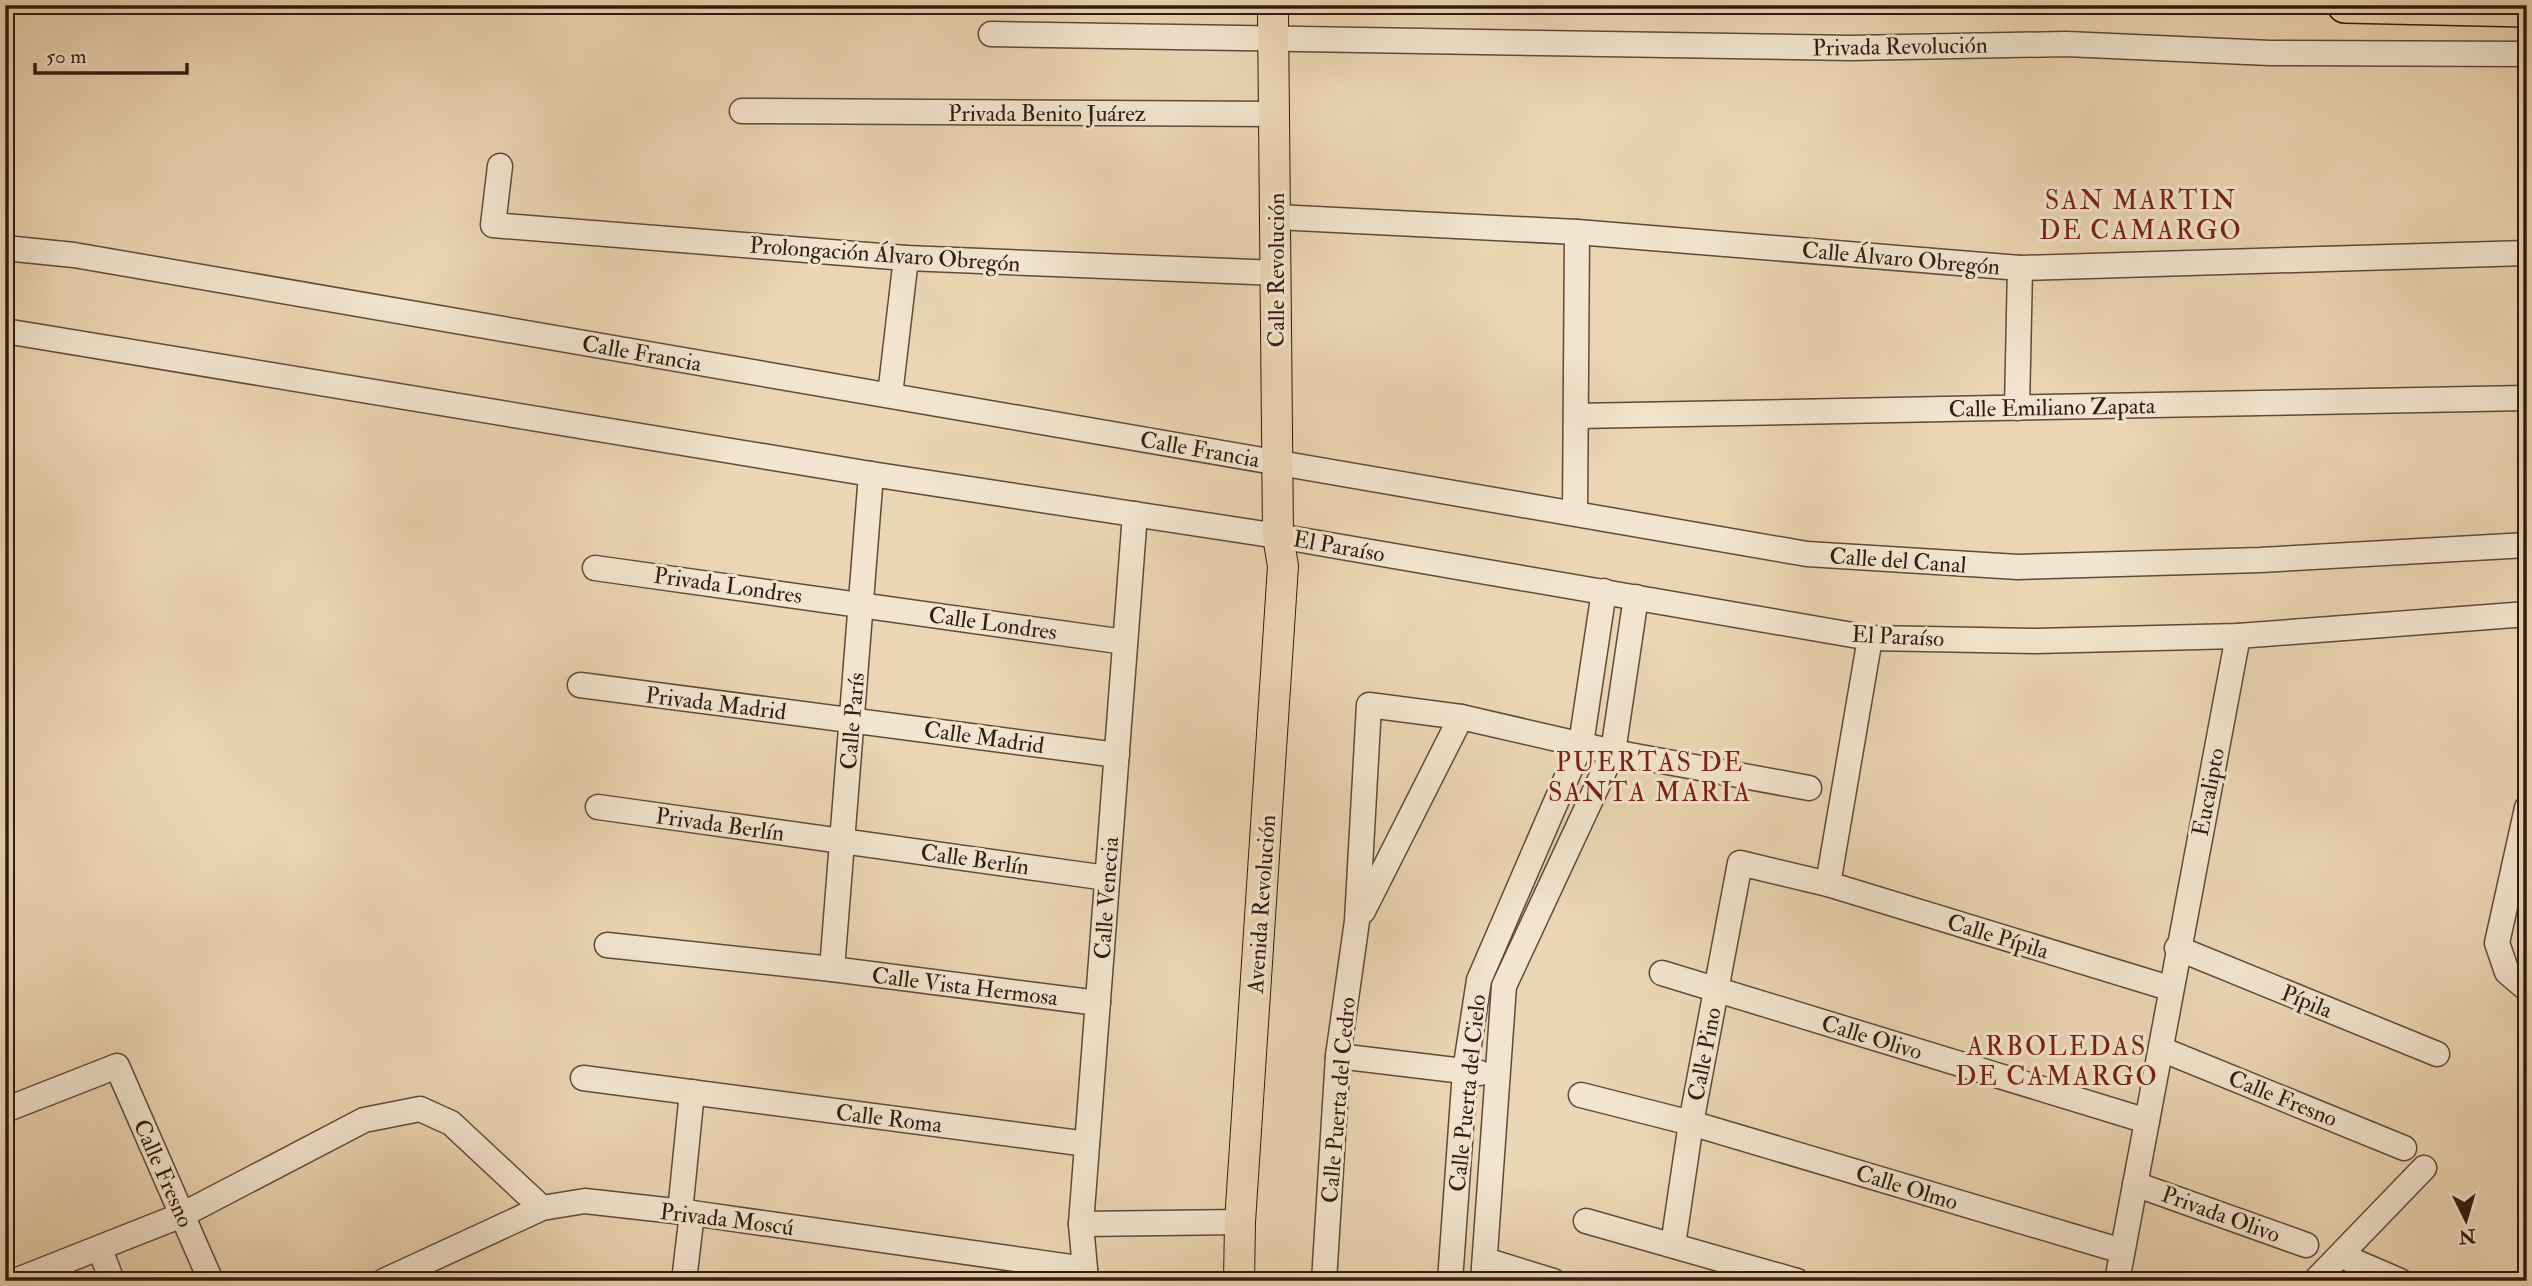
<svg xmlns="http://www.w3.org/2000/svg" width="2532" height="1286" font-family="'IM FELL Double Pica',serif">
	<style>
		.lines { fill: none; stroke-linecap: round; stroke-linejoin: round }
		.minor-casing { stroke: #5f4a39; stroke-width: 27 }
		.major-casing { stroke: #301c10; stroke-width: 32 }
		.highway-casing { stroke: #301c10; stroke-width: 38 }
		.minor { stroke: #f2e4ce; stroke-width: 24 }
		.major { stroke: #ebd5b3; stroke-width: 30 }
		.highway { stroke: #ebd5b3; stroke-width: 35 }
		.labels { text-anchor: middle; stroke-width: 6; stroke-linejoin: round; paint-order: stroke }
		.street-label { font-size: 23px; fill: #301c10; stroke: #f2e4ce }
		.quarter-label { font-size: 26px; letter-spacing: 2px; fill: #7a1f14; stroke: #f2e4ce }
	</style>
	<rect width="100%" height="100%" fill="#ebd5b3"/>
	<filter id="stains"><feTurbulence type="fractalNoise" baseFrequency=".00286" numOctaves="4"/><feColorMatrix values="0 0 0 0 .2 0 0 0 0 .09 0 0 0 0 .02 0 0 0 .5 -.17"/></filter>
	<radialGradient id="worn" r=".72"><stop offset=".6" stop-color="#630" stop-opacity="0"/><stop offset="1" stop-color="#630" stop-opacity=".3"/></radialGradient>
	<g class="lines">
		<defs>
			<g id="minor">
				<polyline points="991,34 1850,48 2066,44 2270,53 2527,54"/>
				<polyline points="742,111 1276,114"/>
				<polyline points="500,166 493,225 906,258 1277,273"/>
				<polyline points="1276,217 1577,232 2020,268 2527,253"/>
				<polyline points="5,248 74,255 1807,554 2018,567 2260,560 2527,545"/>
				<polyline points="5,331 871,474 1278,536 1870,638 2036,641 2238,636 2527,614"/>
				<polyline points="890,395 906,258"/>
				<polyline points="2017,408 2020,268"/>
				<polyline points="1576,416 2527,398"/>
				<polyline points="1575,513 1577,232"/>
				<polyline points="595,568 1125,642"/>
				<polyline points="580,685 1117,755"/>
				<polyline points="598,807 1107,878"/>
				<polyline points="2527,808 2497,943 2507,972 2527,989"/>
				<polyline points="1828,884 1870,638"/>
				<polyline points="1363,911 1461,717"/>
				<polyline points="607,945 832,969 1098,1003"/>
				<polyline points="2177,948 2437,1054"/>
				<polyline points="832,969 871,474"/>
				<polyline points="1662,973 2147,1121"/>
				<polyline points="2161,1049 2404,1148"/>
				<polyline points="1338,1056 1480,1073"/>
				<polyline points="583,1078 1087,1144"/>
				<polyline points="1581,1095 1691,1123 2122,1251"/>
				<polyline points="5,1110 117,1066 211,1281"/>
				<polyline points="2135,1184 2306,1245"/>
				<polyline points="680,1212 692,1092"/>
				<polyline points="1586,1221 1797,1281"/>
				<polyline points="1081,1224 1240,1222"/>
				<polyline points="1673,1245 1691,1123 1740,863 1828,884 2169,988"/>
				<polyline points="100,1249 112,1281"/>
				<polyline points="2342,1256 2400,1281"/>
				<polyline points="1485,1260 1553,1281"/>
				<polyline points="15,1281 182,1215 364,1120 420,1109 451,1123 542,1208"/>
				<polyline points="384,1281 542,1208 585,1201 692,1213 1085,1269"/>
				<polyline points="684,1281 692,1213"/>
				<polyline points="1086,1281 1081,1224 1135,514"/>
				<polyline points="1324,1281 1338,1056 1357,921 1369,705 1461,717 1613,752 1809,788"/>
				<polyline points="1450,1281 1465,1071 1479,980 1581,744 1604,591"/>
				<polyline points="1483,1281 1504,986 1613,752 1636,597"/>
				<polyline points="2117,1281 2238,636"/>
				<polyline points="2315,1281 2424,1168"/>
			</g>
			<polyline id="major" points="1239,1281 1240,1222 1283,566 1278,536 1273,13"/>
			<polyline id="highway" points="2345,5 2527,9"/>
		</defs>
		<use href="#minor" class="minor-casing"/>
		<use href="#major" class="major-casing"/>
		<use href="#highway" class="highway-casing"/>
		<use href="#minor" class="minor"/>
		<use href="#major" class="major"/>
		<use href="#highway" class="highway"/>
	</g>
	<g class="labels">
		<g class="street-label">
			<text transform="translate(1900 46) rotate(-1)" y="8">Privada Revolución</text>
			<text x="1047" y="121">Privada Benito Juárez</text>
			<text transform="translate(885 254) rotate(4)" y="8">Prolongación Álvaro Obregón</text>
			<text transform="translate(1901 258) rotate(5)" y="8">Calle Álvaro Obregón</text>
			<text transform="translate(1276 270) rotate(-90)" y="8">Calle Revolución</text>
			<text transform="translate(642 353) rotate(10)" y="8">Calle Francia</text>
			<text transform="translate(2052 407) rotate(-1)" y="8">Calle Emiliano Zapata</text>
			<text transform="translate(1200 449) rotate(10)" y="8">Calle Francia</text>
			<text transform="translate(1339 546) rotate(10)" y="8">El Paraíso</text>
			<text transform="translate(1898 560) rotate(4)" y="8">Calle del Canal</text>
			<text transform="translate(728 585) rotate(8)" y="8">Privada Londres</text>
			<text transform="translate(993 623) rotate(8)" y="8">Calle Londres</text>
			<text transform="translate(1898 636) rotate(3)" y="8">El Paraíso</text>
			<text transform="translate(716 703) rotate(7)" y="8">Privada Madrid</text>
			<text transform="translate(852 721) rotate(-85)" y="8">Calle París</text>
			<text transform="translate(984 737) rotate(8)" y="8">Calle Madrid</text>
			<text transform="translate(2208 792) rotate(-79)" y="8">Eucalipto</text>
			<text transform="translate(720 824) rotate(8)" y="8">Privada Berlín</text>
			<text transform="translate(975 859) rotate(8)" y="8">Calle Berlín</text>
			<text transform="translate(1106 898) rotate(-86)" y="8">Calle Venecia</text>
			<text transform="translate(1261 904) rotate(-86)" y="8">Avenida Revolución</text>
			<text transform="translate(1998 936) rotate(17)" y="8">Calle Pípila</text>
			<text transform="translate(965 986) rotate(7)" y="8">Calle Vista Hermosa</text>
			<text transform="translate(2307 1001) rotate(22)" y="8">Pípila</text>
			<text transform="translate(1872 1037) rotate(17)" y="8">Calle Olivo</text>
			<text transform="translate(1704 1054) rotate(-79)" y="8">Calle Pino</text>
			<text transform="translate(1467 1093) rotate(-84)" y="8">Calle Puerta del Cielo</text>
			<text transform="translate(2283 1098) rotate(22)" y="8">Calle Fresno</text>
			<text transform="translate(1338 1100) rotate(-85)" y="8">Calle Puerta del Cedro</text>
			<text transform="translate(889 1118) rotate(7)" y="8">Calle Roma</text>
			<text transform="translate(164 1173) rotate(66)" y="8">Calle Fresno</text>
			<text transform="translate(1907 1187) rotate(17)" y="8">Calle Olmo</text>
			<text transform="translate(2221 1214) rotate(20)" y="8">Privada Olivo</text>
			<text transform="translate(727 1219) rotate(7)" y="8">Privada Moscú</text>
		</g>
		<g class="quarter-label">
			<text x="2141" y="209">SAN MARTIN<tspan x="2141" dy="30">DE CAMARGO</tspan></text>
			<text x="1650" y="771">PUERTAS DE<tspan x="1650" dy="30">SANTA MARIA</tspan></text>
			<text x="2057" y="1055">ARBOLEDAS<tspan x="2057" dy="30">DE CAMARGO</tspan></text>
		</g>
	</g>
	<rect width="2532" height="1286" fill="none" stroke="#ebd5b3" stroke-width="28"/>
	<rect x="7" y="7" width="2518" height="1272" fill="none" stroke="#301c10" stroke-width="3.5"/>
	<rect x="14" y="14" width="2504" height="1258" fill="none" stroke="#301c10" stroke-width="2"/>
	<g transform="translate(2466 1220) rotate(175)" stroke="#f2e4ce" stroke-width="5" paint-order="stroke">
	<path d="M0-5L12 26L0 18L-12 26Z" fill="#301c10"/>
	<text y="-10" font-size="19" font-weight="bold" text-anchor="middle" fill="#301c10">N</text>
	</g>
	<path d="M35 63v10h152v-10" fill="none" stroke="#301c10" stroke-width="3.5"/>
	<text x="46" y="63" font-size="21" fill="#301c10" stroke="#f2e4ce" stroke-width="5" paint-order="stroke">50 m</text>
	<rect width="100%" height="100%" filter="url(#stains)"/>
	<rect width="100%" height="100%" fill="url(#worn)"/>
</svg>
